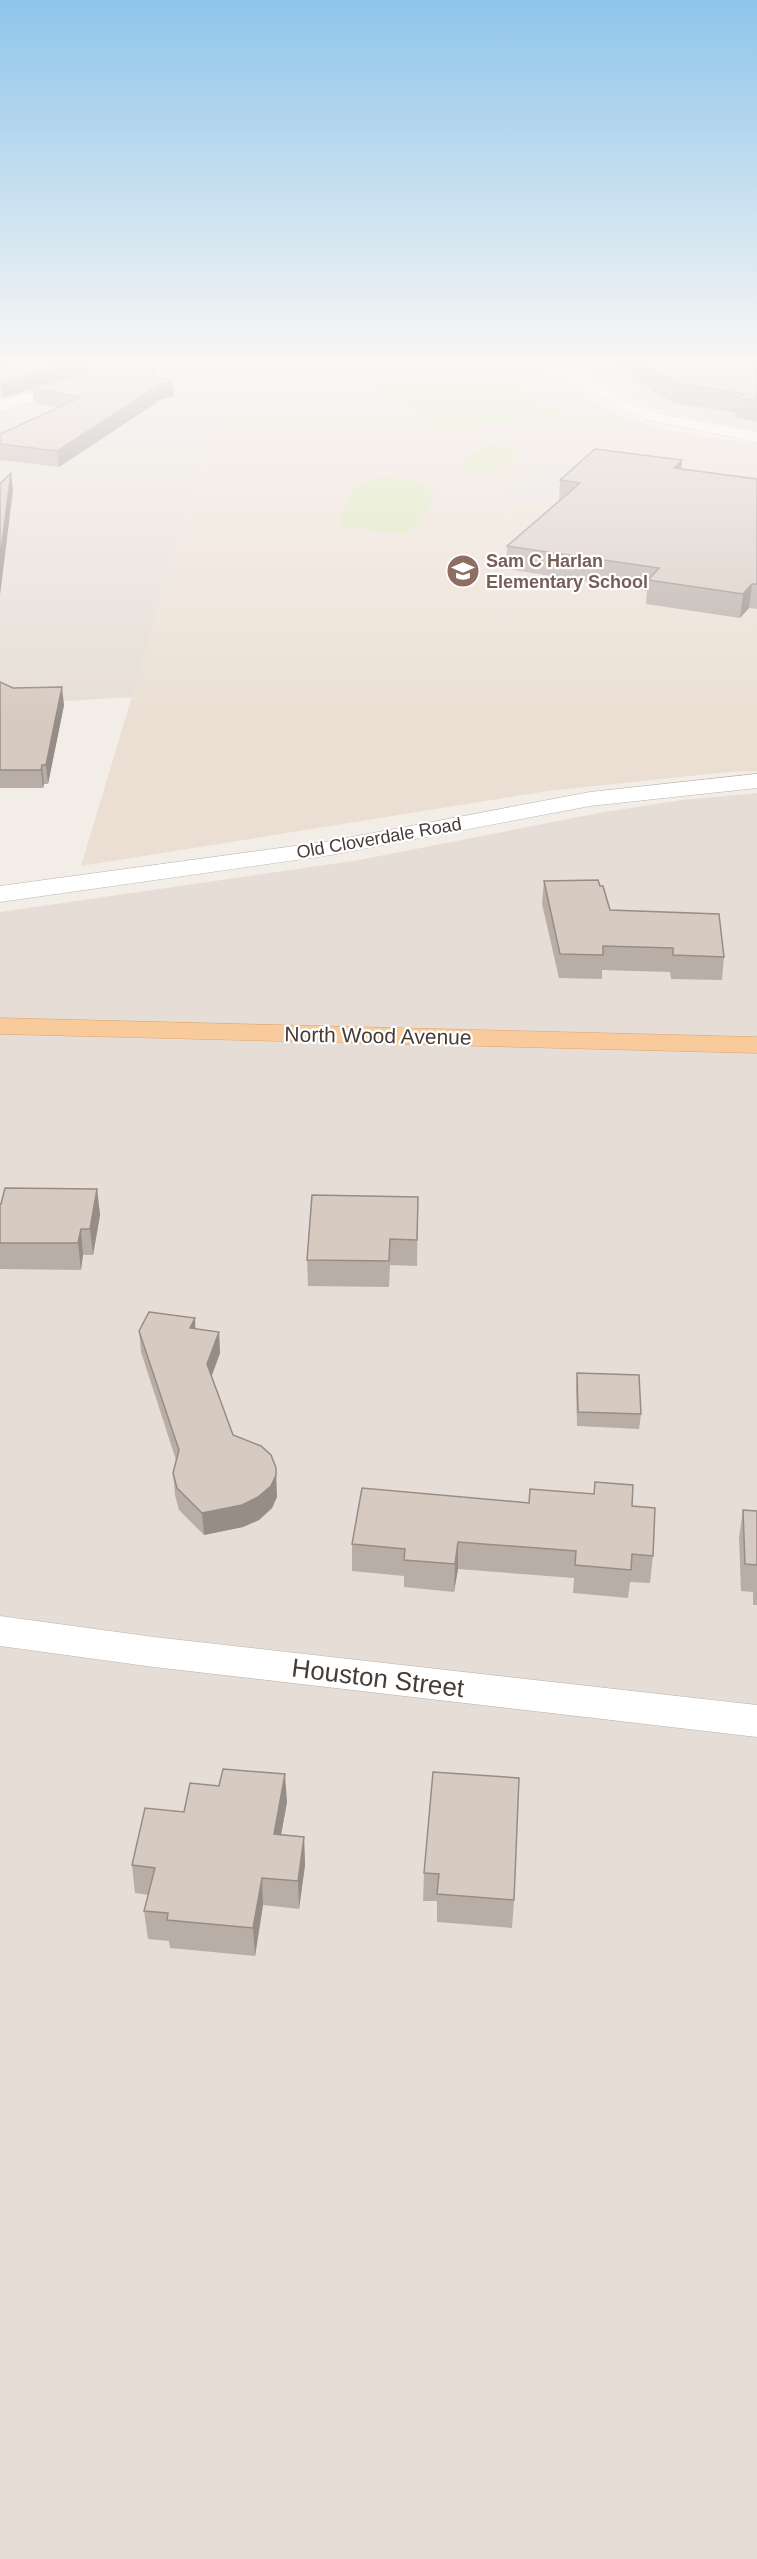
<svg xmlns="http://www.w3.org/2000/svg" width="757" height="2559" font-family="Helvetica,sans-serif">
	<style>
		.residential { fill: #e6ded6 }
		.education { fill: #ebdfd3 }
		.green { fill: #d9e5b3 }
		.parking { fill: #e1dedc }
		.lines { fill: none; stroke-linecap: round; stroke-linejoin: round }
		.minor-casing { stroke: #beb3ab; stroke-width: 1 }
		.major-casing { stroke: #dca36c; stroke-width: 1 }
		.minor { fill: #fff; fill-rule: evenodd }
		.major { fill: #f8ca9c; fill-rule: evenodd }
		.wall { fill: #b9aea6 }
		.shaded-wall { fill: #968d87 }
		.building { fill: #d7cac1; stroke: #968d87; stroke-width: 1.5 }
		.labels { text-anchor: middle; stroke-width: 4.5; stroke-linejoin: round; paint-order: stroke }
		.far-education-label { font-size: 18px; font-weight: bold; fill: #785e54; stroke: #fff; text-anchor: start }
		.far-street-label { font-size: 18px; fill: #463d37; stroke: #fff }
		.street-label { font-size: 21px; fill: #463d37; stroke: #fff }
		.near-street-label { font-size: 26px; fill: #463d37; stroke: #fff }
	</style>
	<rect width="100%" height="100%" fill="#f3ede8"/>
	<g class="residential">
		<polygon points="0,363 153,374 216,416 132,697 0,705"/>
		<polygon points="573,363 757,363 757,430 676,415 630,397"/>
		<polygon points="757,793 757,2559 0,2559 0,912 359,860 604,812 682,800"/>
	</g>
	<polygon class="education" points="250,363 532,363 614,414 671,431 757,444 757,771 728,772 548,791 81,866 216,417 153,374"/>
	<g class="green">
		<polygon points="459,363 476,363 566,414 443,430 358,376"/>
		<polygon points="487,444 523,448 494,473 457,469"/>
		<polygon points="383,477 412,481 435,493 418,524 404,534 338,526 354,488"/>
	</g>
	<polygon class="parking" points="546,464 587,469 544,505 501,499"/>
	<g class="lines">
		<defs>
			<g id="minor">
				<polygon points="56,363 190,363 183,367 127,373 63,367"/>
				<polygon points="547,363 565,363 631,403 661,414 757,432 757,442 652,421 621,409"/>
				<polygon points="76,380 81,381 83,384 81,387 0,411 0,401"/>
				<polygon points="757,774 757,788 590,806 331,855 0,902 0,886 331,841 590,792"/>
				<polygon points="0,1616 154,1637 757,1705 757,1737 154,1667 0,1646"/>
			</g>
			<polygon id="major" points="0,1018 757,1037 757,1053 0,1034"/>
		</defs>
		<use href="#minor" class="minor-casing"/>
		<use href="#major" class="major-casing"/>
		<use href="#minor" class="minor"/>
		<use href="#major" class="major"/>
	</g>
	<g class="wall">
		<polygon points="0,363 90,363 90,371 156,376 173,381 174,396 162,399 59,467 0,460 0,434 57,408 34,403 32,389 3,398 0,397"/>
		<polygon points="605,363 757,363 757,421 735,418 735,413 674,403"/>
		<polygon points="681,469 757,479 757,609 749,608 740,618 646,604 647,591 506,569 507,546 559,501 560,480"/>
		<polygon points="0,682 13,688 64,705 48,784 44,784 43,788 0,788"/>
		<polygon points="544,881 600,886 610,910 724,957 722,980 671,979 670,972 602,970 602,979 559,978 542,904"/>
		<polygon points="97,1189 100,1215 93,1255 83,1255 81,1270 0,1269 0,1204"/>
		<polygon points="418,1197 417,1266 390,1265 389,1287 308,1286 307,1260"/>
		<polygon points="195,1318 195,1329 219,1332 220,1353 211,1377 233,1435 277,1497 272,1508 259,1520 243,1527 204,1535 179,1510 175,1495 173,1473 176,1460 141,1352 139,1331"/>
		<polygon points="577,1373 641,1414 639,1429 577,1426 576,1387"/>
		<polygon points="529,1503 632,1506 653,1556 650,1583 630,1582 628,1598 573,1593 574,1578 458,1569 454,1592 404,1587 404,1576 352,1571 352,1544"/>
		<polygon points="743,1510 757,1511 757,1605 753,1605 753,1592 741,1591 739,1537"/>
		<polygon points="433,1772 514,1900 512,1928 437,1922 437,1901 423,1901 424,1873"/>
		<polygon points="287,1802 281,1835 304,1837 305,1865 299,1909 263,1905 255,1956 170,1948 169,1941 148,1939 144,1911 149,1895 135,1893 132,1865 184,1812"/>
	</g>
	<g class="shaded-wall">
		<polygon points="69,363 90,363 90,373 32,388 32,389 3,398 2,383"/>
		<polygon points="173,381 174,396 162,399 59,467 57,451 161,384"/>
		<polygon points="682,460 680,482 674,468"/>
		<polygon points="11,473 13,490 0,595 0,559"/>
		<polygon points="752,584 749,608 740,618 743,594"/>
		<polygon points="62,687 64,705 48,784 46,765"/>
		<polygon points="42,765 44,784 43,788 41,770"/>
		<polygon points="97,1189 100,1215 93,1255 90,1229"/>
		<polygon points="81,1229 83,1255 81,1270 78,1243"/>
		<polygon points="195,1318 196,1340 190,1328"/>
		<polygon points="219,1332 220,1353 208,1386 207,1364"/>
		<polygon points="276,1468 277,1497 272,1508 259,1520 243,1527 204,1535 202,1513"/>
		<polygon points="458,1542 458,1569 454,1592 455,1564"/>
		<polygon points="285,1774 287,1802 276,1862 274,1834"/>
		<polygon points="304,1837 305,1865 299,1909 298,1881"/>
		<polygon points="262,1878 263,1905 255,1956 253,1928"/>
	</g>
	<g class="building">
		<polygon points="0,363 69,363 2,383 0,382"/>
		<polygon points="640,363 757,363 757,400 737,398 744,394 676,383"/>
		<polygon points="150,364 156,376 173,381 161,384 57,451 0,444 0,434 81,397 32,388 113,365 136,371"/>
		<polygon points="595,449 682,460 674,468 757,479 757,584 752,584 743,594 648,580 659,568 507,546 580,483 560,480"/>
		<polygon points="11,473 0,559 0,484"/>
		<polygon points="0,682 13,688 62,687 46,765 42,765 41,770 0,770"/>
		<polygon points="598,880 600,886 603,886 610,910 719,914 724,957 673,955 673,948 603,946 603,955 560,954 544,881"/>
		<polygon points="5,1188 97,1189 90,1229 81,1229 78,1243 0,1243 0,1204 1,1204"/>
		<polygon points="312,1195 418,1197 417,1240 390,1239 389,1261 307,1260"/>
		<polygon points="149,1312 195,1318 190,1328 219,1332 207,1364 233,1435 261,1446 271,1455 276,1468 276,1475 271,1486 258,1497 242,1505 202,1513 177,1488 173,1473 179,1450 139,1331"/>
		<polygon points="577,1373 639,1375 641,1414 578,1412"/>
		<polygon points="595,1482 633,1485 632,1506 655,1508 653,1556 632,1554 631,1570 575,1565 576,1551 458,1542 455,1564 404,1560 405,1549 352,1544 362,1488 529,1503 530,1489 594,1494"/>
		<polygon points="743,1510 757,1511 757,1565 745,1564"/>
		<polygon points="223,1769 285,1774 274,1834 304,1837 298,1881 262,1878 253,1928 167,1920 168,1913 144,1911 155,1868 132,1865 145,1808 184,1812 190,1783 219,1786"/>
		<polygon points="433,1772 519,1778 514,1900 437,1894 439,1874 424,1873"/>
	</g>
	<linearGradient id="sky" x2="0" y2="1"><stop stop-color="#8ec5ea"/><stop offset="0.5" stop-color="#faf7f5"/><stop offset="1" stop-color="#faf7f5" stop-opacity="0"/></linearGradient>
	<rect width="757" height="722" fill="url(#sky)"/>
	<defs>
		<symbol id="school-disc" viewBox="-11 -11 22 22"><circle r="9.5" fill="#8d6e63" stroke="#fff"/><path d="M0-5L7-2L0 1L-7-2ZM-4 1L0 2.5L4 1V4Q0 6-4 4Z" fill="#fff"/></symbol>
	</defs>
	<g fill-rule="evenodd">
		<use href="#school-disc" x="444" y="552" width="38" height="38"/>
	</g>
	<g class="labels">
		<g class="far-education-label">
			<text x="486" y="567">Sam C Harlan<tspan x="486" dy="21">Elementary School</tspan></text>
		</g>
		<g class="far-street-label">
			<text transform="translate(379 838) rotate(-10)" y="6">Old Cloverdale Road</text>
		</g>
		<g class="street-label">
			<text transform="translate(378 1036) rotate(1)" y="7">North Wood Avenue</text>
		</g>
		<g class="near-street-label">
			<text transform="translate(378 1678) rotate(7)" y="9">Houston Street</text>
		</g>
	</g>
</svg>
